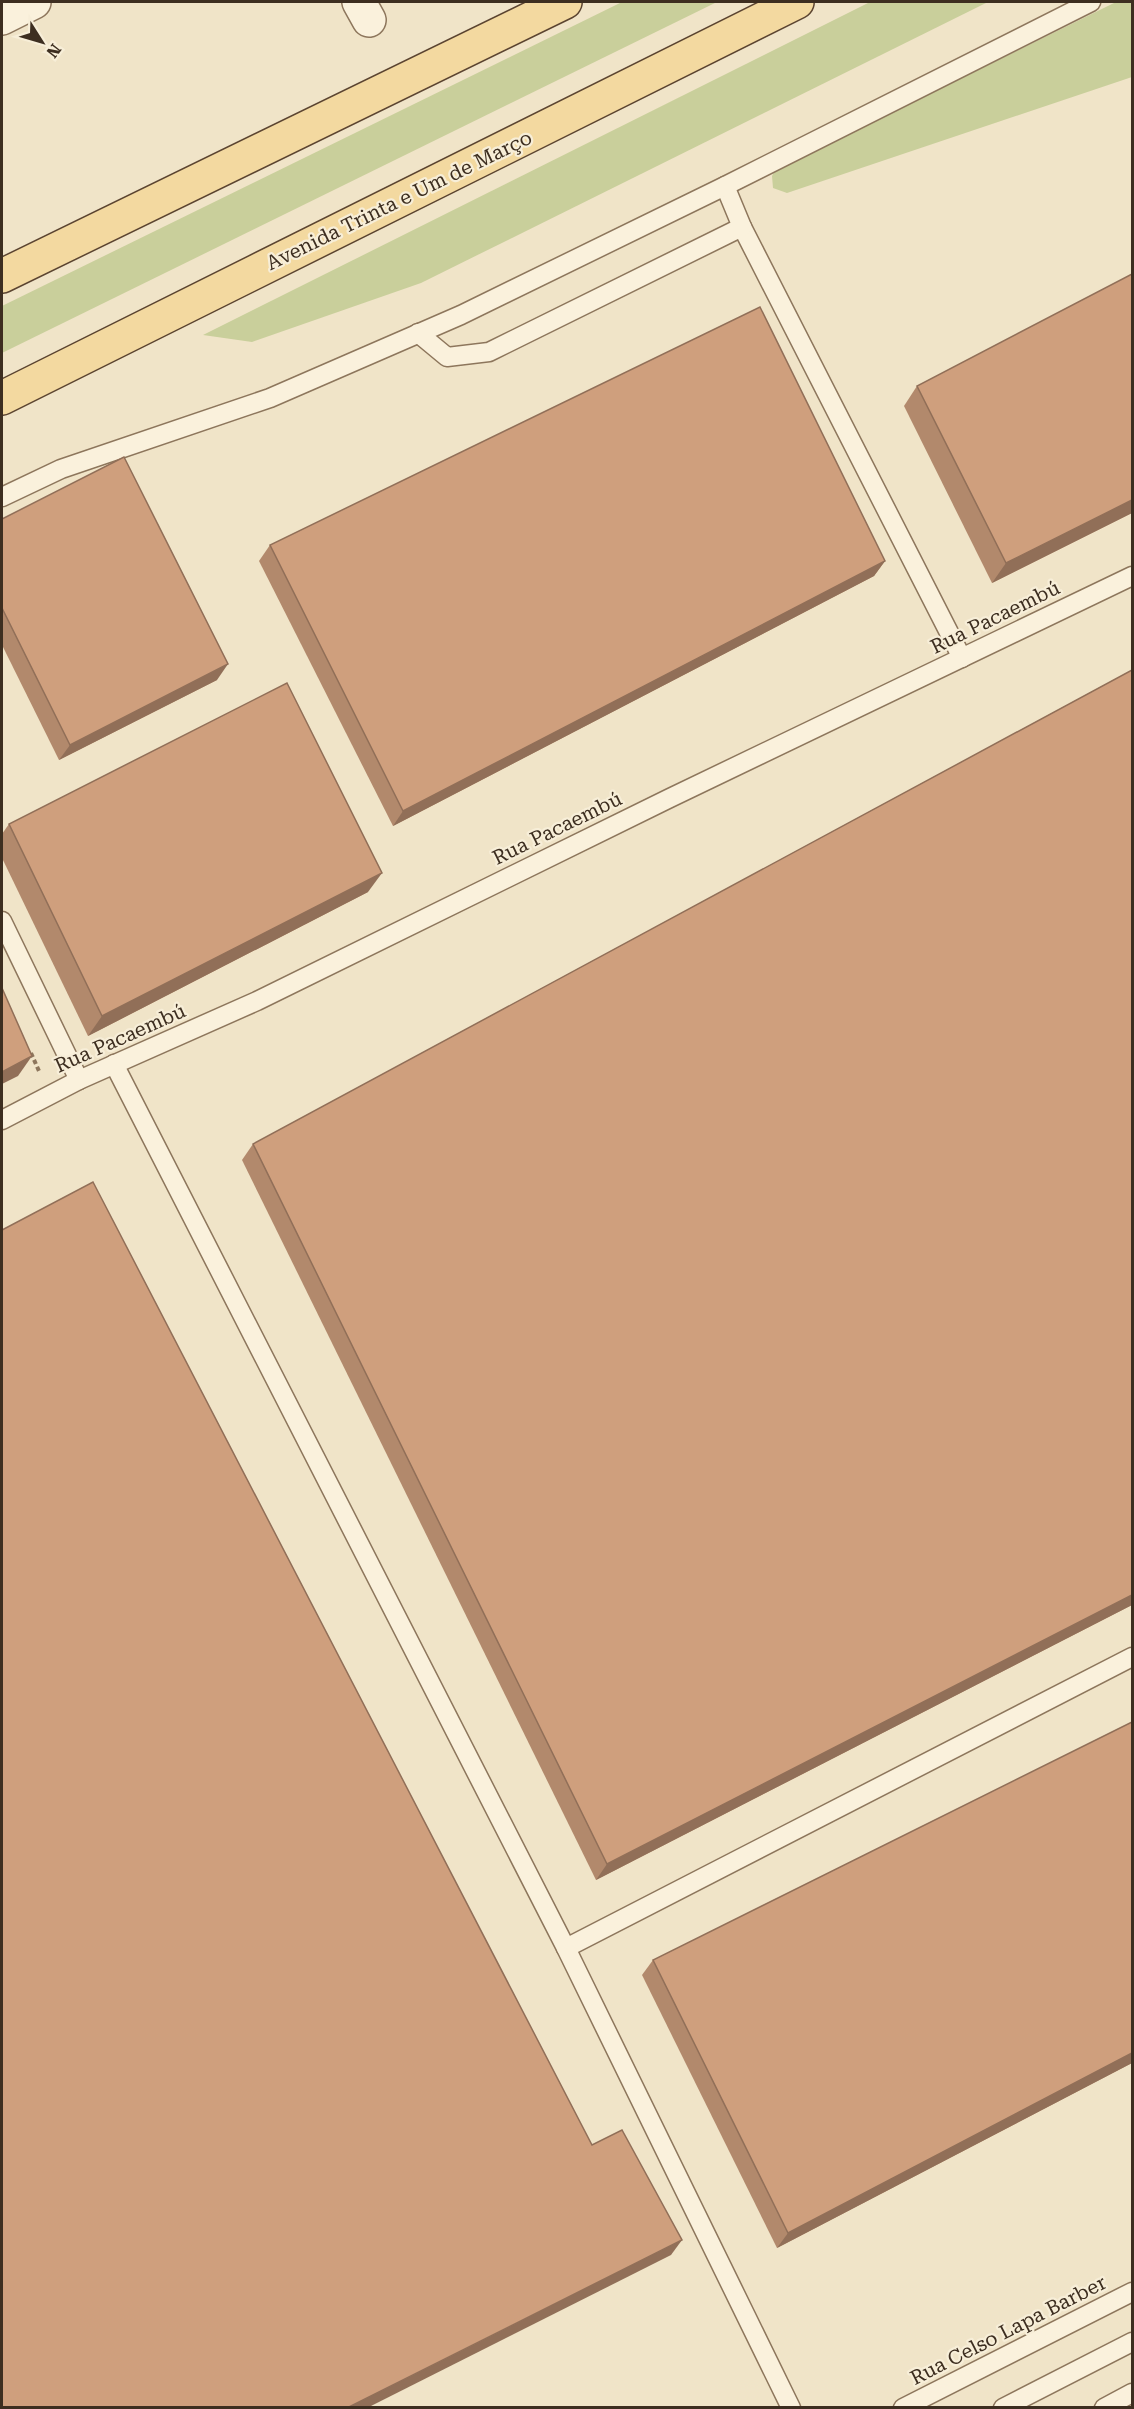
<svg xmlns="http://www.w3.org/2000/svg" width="1134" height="2409" font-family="'Roboto Serif',serif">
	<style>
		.green { fill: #c9cf9b }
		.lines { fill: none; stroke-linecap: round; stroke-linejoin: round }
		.lane-casing { stroke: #8d765c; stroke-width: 21 }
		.street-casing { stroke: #8d765c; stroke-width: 36 }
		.primary-casing { stroke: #5b4430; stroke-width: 36 }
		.path { stroke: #8d765c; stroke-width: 4; stroke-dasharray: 4.5 3; stroke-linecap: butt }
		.lane { stroke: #faf1dc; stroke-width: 18 }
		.street { stroke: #faf1dc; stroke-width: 33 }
		.primary { stroke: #f3d9a0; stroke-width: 33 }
		.wall { fill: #b2896c }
		.shaded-wall { fill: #916f58 }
		.building { fill: #cf9f7d; stroke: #916f58; stroke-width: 1.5 }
		.labels { text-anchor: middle; stroke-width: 4.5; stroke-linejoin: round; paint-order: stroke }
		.street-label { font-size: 20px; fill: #3d2e20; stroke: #f7eed8 }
	</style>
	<rect width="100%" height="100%" fill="#f0e4c8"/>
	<g class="green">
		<polygon points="622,2 717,2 2,353 2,306"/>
		<polygon points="870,2 988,2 421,283 252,342 203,335"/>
		<polygon points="1116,2 1132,2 1132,77 787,193 773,188 772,176 775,170"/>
	</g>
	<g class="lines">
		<defs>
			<g id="lane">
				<polyline points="742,227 962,658"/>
				<polyline points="418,333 447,357 489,352 742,227 725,186"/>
				<polyline points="2,497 61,469 270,398 461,315 725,186 1091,2"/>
				<polyline points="2,921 79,1080"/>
				<polyline points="114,1064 566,1948"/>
				<polyline points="2,1120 79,1080 257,1001 670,798 1132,576"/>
				<polyline points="791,2408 566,1948 1132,1657"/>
				<polyline points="903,2408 1132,2292"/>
				<polyline points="1003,2408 1132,2342"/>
				<polyline points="1104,2408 1132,2393"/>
			</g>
			<g id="street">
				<polyline points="359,2 369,20"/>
				<polyline points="2,18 34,2"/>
			</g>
			<g id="primary">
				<polyline points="2,276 565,2"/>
				<polyline points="2,398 797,2"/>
			</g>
		</defs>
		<use href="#lane" class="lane-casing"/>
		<use href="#street" class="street-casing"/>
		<use href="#primary" class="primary-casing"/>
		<polyline class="path" points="31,1053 39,1071"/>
		<use href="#lane" class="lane"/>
		<use href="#street" class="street"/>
		<use href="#primary" class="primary"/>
	</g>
	<g class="wall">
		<polygon points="917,386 1132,513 992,583 904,406"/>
		<polygon points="2,519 217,680 59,760 2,645"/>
		<polygon points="270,545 885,561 874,576 393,826 259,561"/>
		<polygon points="1132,670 1132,1605 596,1880 242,1160 253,1144"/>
		<polygon points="9,824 368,892 88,1036 2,858 2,834"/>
		<polygon points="653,1960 1132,2063 777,2248 642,1975"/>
	</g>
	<g class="shaded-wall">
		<polygon points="1132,500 1132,513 992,583 1006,563"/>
		<polygon points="885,561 874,576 393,826 403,811"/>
		<polygon points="228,664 217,680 59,760 70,745"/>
		<polygon points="382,873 368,892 88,1036 102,1016"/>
		<polygon points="32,1056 18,1076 2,1084 2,1072"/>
		<polygon points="1132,1595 1132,1605 596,1880 607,1864"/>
		<polygon points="1132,2053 1132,2063 777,2248 788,2233"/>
		<polygon points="682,2240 671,2255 367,2408 347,2408"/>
	</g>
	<g class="building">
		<polygon points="1132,274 1132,500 1006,563 917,386"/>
		<polygon points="760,307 885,561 403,811 270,545"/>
		<polygon points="124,457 228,664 70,745 2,608 2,519"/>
		<polygon points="1132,670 1132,1595 607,1864 253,1144"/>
		<polygon points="287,683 382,873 102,1016 9,824"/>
		<polygon points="2,988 32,1056 2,1072"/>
		<polygon points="93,1182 592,2145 622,2130 682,2240 347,2408 2,2408 2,1230"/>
		<polygon points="1132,1722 1132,2053 788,2233 653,1960"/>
	</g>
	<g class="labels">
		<g class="street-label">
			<text transform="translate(399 200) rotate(-26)" y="7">Avenida Trinta e Um de Março</text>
			<text transform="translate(995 617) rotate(-26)" y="7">Rua Pacaembú</text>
			<text transform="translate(557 828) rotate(-26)" y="7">Rua Pacaembú</text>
			<text transform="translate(120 1038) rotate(-24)" y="7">Rua Pacaembú</text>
			<text transform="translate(1008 2330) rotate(-27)" y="7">Rua Celso Lapa Barber</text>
		</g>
	</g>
	<rect width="1134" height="2409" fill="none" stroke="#3d2e20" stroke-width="6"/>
	<g transform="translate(42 42) rotate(127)" stroke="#f7eed8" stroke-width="4.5" paint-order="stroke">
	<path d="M0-4.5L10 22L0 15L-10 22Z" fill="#3d2e20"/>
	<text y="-9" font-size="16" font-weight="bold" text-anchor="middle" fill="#3d2e20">N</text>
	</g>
</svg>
